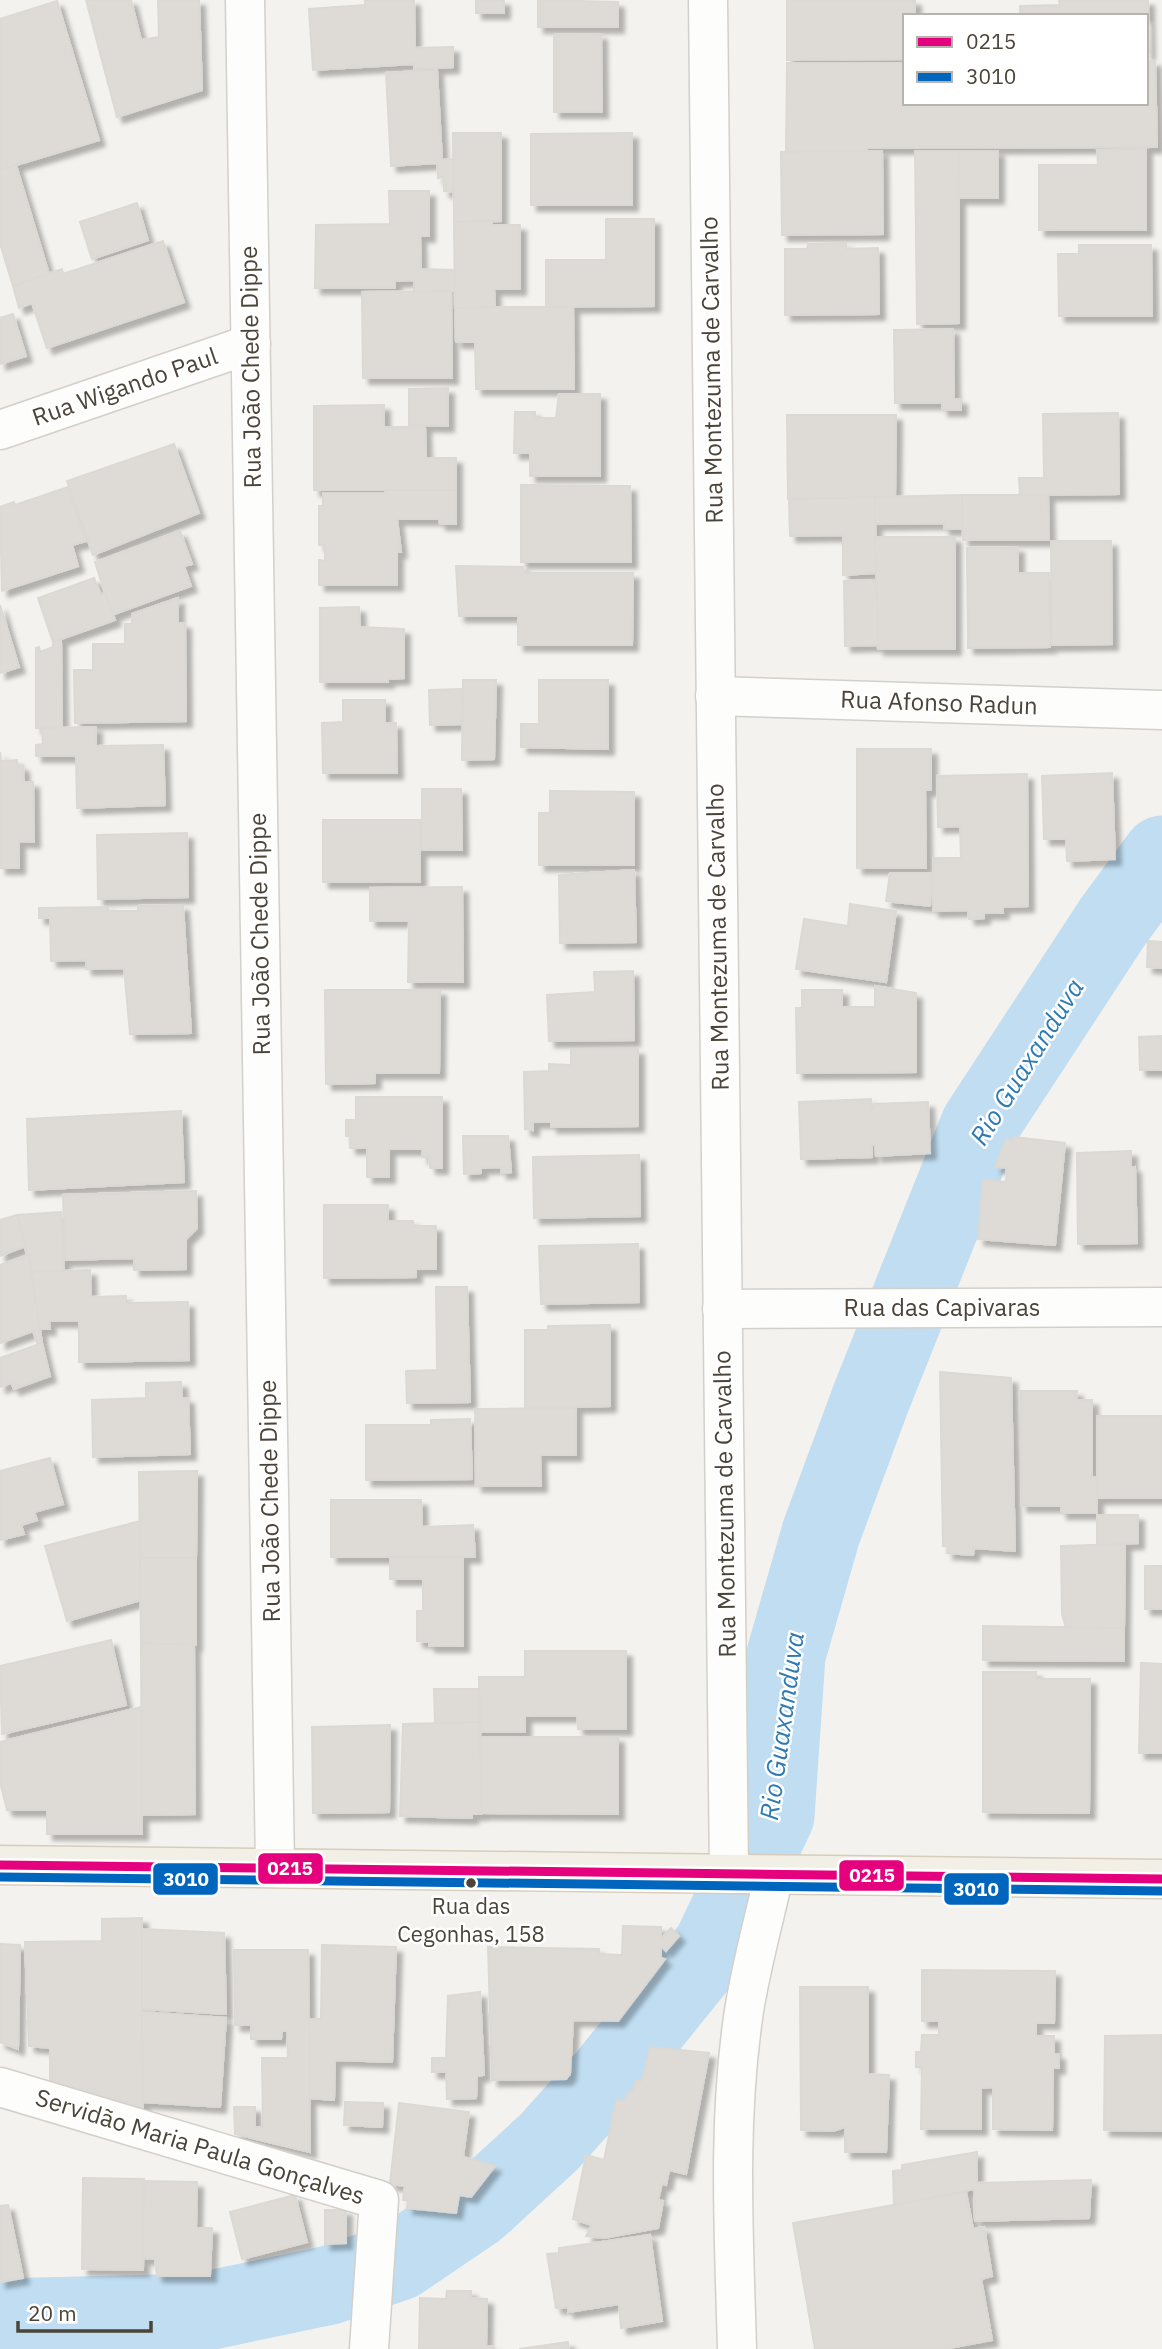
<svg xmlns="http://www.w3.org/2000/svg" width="1162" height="2349" font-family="'IBM Plex Sans',sans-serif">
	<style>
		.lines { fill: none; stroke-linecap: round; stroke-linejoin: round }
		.river { stroke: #c0ddf1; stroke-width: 79 }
		.building { fill: #dedbd6; stroke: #dcd9d4; stroke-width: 2; filter: url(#shadow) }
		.minor-casing { stroke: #d2d0cb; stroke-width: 41 }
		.major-casing { stroke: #d6cebb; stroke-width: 41 }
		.minor { stroke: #fdfdfc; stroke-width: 38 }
		.major { stroke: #f2efe6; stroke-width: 38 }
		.bus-1-casing { stroke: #fff; stroke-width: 14 }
		.bus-2-casing { stroke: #fff; stroke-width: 14 }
		.bus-1 { stroke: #e5007d; stroke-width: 9 }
		.bus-2 { stroke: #0065bd; stroke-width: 9 }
		.bus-dot { fill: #4b4439; stroke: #fff; stroke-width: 2.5 }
		.labels { text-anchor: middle; stroke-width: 5; stroke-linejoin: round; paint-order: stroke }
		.bus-label { font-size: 22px; fill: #4b4439; stroke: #fff }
		.street-label { font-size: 24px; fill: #4b4439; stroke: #fff }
		.water-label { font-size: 26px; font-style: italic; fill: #2e7ab2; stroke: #fff }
		.line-badge { stroke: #fff; stroke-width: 2.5 }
		.badge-label { font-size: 19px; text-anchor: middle; font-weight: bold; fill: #fff }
	</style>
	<defs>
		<filter id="shadow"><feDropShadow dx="6" dy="6" stdDeviation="2" flood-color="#0004"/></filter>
	</defs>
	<rect width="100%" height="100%" fill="#f4f2ee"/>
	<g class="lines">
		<polyline class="river" points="0,2318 197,2313 330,2285 399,2261 477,2208 549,2142 608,2076 712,1947 775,1816 786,1655 821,1533 871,1398 980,1125 1112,923 1162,855"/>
	</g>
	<g class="building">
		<polygon points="86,0 131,0 141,40 159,37 158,0 199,0 202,90 117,117"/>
		<polygon points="365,0 414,0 415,48 453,47 453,67 414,69 414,64 313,70 309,9 365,5"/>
		<rect x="476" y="0" width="28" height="13"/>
		<polygon points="538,0 618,2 618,27 538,27"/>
		<polygon points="787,0 915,0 915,16 905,16 905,59 787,60"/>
		<polygon points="1059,0 1148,0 1149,53 1146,54 1146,16 1020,16 1020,6 1060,5"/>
		<polygon points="57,1 99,140 0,170 0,19"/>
		<polygon points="601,34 602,112 554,112 554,35"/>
		<polygon points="1146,61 1155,61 1157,147 867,148 867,151 786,152 787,63 905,63 905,103 1146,103"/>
		<polygon points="437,70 442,160 454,159 454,192 444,191 443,177 438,178 437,163 391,166 386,73"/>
		<polygon points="453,133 501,133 501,221 454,222"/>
		<polygon points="632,133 632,205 531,205 531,134"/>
		<polygon points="1146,149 1146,230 1039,230 1039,165 1098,165 1097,150"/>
		<polygon points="867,151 882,151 883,234 782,235 781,152"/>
		<polygon points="915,151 959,151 959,323 917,324"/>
		<polygon points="959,151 998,151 998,198 958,198"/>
		<polygon points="16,165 49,274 13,286 0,243 0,170"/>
		<polygon points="389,191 429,191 429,236 420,236 421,269 455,270 455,291 414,292 414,280 395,281 395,288 315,288 316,225 390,224"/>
		<polygon points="137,203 148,240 92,259 80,222"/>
		<polygon points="606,219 654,219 654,306 546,307 546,260 606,260"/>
		<polygon points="492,221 492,225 520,225 520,289 494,289 495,307 455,308 454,222"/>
		<polygon points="163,241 184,302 47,348 32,303 19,308 13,286 62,269 63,274"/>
		<polygon points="846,243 846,249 878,248 879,314 785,315 785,249 807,249 808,244"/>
		<polygon points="1079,245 1151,245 1152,316 1059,316 1058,254 1079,254"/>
		<polygon points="451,291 452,378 363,378 362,292"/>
		<polygon points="495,307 573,307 574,389 476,389 475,342 456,342 455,308"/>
		<polygon points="13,314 26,356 0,364 0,318"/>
		<polygon points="953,329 954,399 961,399 961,410 942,410 942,403 895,403 894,330"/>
		<polygon points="448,388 448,426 409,425 409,389"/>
		<polygon points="559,394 600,394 600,476 530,476 530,453 514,453 515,412 535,412 535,418 556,418"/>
		<polygon points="384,405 384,427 425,427 426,458 456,458 456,490 314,490 314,406"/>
		<polygon points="1118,413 1119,494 1020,495 1019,478 1044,478 1043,414"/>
		<polygon points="787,415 896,415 895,497 788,499"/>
		<polygon points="174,444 199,513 93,555 67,481"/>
		<polygon points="521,485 630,486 631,562 521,562"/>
		<polygon points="68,487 86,541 72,545 78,566 2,591 0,507 14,502 15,505"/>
		<polygon points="385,490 456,490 456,524 440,524 439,519 397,519 401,552 397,552 397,585 319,585 319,560 325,561 325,545 319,545 319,506 323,506 323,493 385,493"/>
		<polygon points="962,495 1048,495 1049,540 963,540"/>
		<polygon points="962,495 962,529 944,529 944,523 875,524 875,497"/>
		<polygon points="875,497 876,573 843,575 843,535 790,536 789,499"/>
		<polygon points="180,531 192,564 184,566 191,586 112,615 95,562"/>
		<polygon points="875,537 955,537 955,649 878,649"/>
		<polygon points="1051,541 1111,541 1112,644 1052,645"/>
		<polygon points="1018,547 1018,573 1049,573 1050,647 968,648 967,548"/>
		<polygon points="456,566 523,567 524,573 633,573 632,645 518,645 518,616 459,616"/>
		<polygon points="94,578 101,595 105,593 115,620 53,642 38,598"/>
		<polygon points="876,580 878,645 845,646 844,581"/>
		<polygon points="178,598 178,623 185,623 186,721 75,723 74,670 93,670 93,644 125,644 125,624 132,624 132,614"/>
		<polygon points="0,605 19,667 0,673"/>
		<polygon points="359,607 360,627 404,629 404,678 388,679 388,682 320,682 320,608"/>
		<polygon points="61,639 62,728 36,728 36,648 39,647 40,652 53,647 53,642"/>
		<polygon points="463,680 496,680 494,759 462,760"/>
		<polygon points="539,680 608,680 608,749 521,747 521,724 539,724"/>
		<polygon points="462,689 462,724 430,725 429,690"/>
		<polygon points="343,700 385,700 385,723 396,723 397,773 323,773 322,723 343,722"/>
		<polygon points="96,727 96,746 163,745 165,805 77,808 76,756 36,756 36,745 43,744 42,728"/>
		<polygon points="857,749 931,749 931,790 925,790 926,868 857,868"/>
		<polygon points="0,752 1,761 17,760 17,766 23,766 24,782 33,782 34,842 19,841 19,868 0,868"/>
		<polygon points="1112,773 1115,859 1067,861 1066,839 1044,839 1042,776"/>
		<polygon points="1027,774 1028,906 1002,907 1003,913 984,913 984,918 969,919 968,910 933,911 933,858 961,858 960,826 938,827 937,776"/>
		<polygon points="422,789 461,789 462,850 422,850"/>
		<polygon points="550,791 634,792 634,865 539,865 539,813 550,813"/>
		<rect x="323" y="820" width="97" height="62"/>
		<polygon points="187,833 188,897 98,899 97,835"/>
		<polygon points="634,870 636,942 560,943 559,875"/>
		<polygon points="890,873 932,873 930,906 886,901"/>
		<polygon points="462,887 463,982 408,982 409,921 370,921 370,888"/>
		<polygon points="850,904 896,911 886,982 796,969 804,919 848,926"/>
		<polygon points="183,905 191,1033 130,1034 124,968 86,969 86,960 51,961 50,918 39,918 39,908 108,907 108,911 138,911 138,906"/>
		<polygon points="1148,941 1162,942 1162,968 1147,967"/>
		<polygon points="633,971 634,1040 549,1041 547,995 595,992 594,972"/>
		<polygon points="875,986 916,993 916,1072 797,1073 796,1008 802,1008 802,990 842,990 842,1007 875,1007"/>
		<polygon points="325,990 440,990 439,1073 375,1073 375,1083 326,1084"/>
		<polygon points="1162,1036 1162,1070 1140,1070 1139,1037"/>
		<polygon points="571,1049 638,1049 638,1126 551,1127 551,1122 533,1122 533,1130 525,1129 524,1072 549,1071 549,1064 571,1065"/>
		<polygon points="356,1097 442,1097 442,1168 430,1168 429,1157 422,1157 423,1149 389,1149 389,1177 367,1177 367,1148 350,1148 350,1136 346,1136 346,1120 356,1120"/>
		<polygon points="871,1099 872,1111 874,1104 928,1102 930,1153 876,1156 875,1145 872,1145 872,1157 801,1159 799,1102"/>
		<polygon points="181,1111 184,1182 29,1190 27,1119"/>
		<polygon points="463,1136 508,1136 511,1172 501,1173 501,1167 481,1168 481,1173 464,1174"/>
		<polygon points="1014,1137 1065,1143 1055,1245 978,1239 983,1180 1006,1182 1007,1168 995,1167 1006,1139 1013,1140"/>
		<polygon points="1131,1151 1131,1168 1135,1167 1137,1243 1078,1244 1077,1153"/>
		<polygon points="639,1155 640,1216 534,1218 533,1157"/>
		<polygon points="196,1191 197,1228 186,1239 186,1269 134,1270 134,1258 65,1260 63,1195"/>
		<polygon points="324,1205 388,1205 388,1221 413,1221 414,1226 436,1226 436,1269 416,1269 416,1277 324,1278"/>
		<polygon points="61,1212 64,1271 31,1272 17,1215"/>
		<polygon points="17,1215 26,1246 0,1256 0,1220"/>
		<polygon points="638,1244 639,1302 541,1304 539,1246"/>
		<polygon points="29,1255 42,1343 38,1345 33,1331 0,1343 0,1265"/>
		<polygon points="90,1270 91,1297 126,1296 126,1303 188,1302 189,1360 79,1362 79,1321 49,1321 50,1329 40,1329 31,1272"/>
		<polygon points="436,1287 467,1287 470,1402 407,1403 406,1371 437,1370"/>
		<polygon points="610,1325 610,1406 525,1408 525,1330 548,1330 548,1326"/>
		<polygon points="42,1343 50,1376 14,1389 11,1383 0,1387 0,1358"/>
		<polygon points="940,1372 1011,1378 1015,1551 974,1548 973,1555 947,1553 948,1546 943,1546"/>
		<polygon points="181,1382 182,1398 188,1398 190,1454 93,1457 92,1400 146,1398 146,1383"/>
		<polygon points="1021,1391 1077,1391 1076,1400 1092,1400 1092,1477 1097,1477 1097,1513 1061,1513 1061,1506 1021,1506"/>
		<polygon points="576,1408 576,1455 540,1455 541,1486 476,1486 475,1409"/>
		<rect x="1097" y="1416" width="65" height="82"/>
		<polygon points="470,1419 472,1479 366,1480 366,1425 431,1425 431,1420"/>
		<polygon points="50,1458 63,1504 34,1512 37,1520 21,1525 24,1534 0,1540 0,1471"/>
		<polygon points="197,1471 196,1558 140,1558 139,1472"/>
		<polygon points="331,1500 421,1500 422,1527 473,1525 475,1557 331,1557"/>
		<polygon points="1097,1515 1138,1515 1138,1543 1097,1545"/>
		<polygon points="140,1521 141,1600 67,1621 45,1546"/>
		<polygon points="1125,1544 1124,1628 1066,1628 1062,1614 1061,1546"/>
		<polygon points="390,1557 463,1557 463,1646 429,1646 429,1642 417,1641 417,1611 423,1611 423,1579 390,1579"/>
		<polygon points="140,1558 196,1558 196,1645 141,1643"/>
		<rect x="1145" y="1566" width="17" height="43"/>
		<polygon points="983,1626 1124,1628 1124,1661 983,1660"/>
		<polygon points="111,1640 126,1705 2,1734 0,1666"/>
		<polygon points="141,1643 194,1645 195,1814 142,1815"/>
		<polygon points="525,1651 626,1651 626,1729 578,1729 577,1716 525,1716 525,1732 480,1732 479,1677 525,1677"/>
		<polygon points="1141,1663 1162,1664 1162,1753 1139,1753"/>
		<polygon points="983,1672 1036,1672 1036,1679 1090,1679 1089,1813 983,1812"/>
		<polygon points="434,1689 479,1689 480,1722 435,1723"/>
		<polygon points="141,1707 142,1834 47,1834 47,1810 7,1810 0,1782 0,1742"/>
		<polygon points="480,1722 482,1814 472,1814 472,1818 400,1816 403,1724"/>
		<polygon points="390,1725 389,1812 313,1813 312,1727"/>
		<polygon points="480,1737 618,1737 618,1814 482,1813"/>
		<polygon points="142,1918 142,2012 143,2109 50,2082 50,2048 29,2046 25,1942 102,1941 102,1919"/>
		<polygon points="623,1926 661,1927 661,1939 671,1928 679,1936 666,1951 661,1946 661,1958 665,1959 618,2021 573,2020 570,2074 566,2079 492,2080 488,1947 599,1949 599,1954 622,1955"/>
		<polygon points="142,1929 224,1933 226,2014 142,2009"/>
		<polygon points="0,1944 20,1945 18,2049 0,2042"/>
		<polygon points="322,1945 396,1947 392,2062 335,2060 334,2100 309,2098 308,2019 321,2019"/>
		<polygon points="234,1950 308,1950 310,2152 235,2134 234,2107 255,2107 255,2127 263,2127 262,2058 288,2058 287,2031 282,2031 281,2039 251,2039 251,2025 235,2025"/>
		<polygon points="922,1970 1055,1971 1054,2023 1036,2023 1036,2036 1054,2036 1054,2054 1059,2054 1059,2068 1053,2068 1052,2130 993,2129 993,2087 981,2088 981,2129 921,2129 922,2067 916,2067 916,2052 921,2052 922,2035 939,2035 939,2021 922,2021"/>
		<polygon points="800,1987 868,1987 868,2074 889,2075 886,2152 845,2152 845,2127 833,2131 801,2130"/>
		<polygon points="480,1992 484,2075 477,2076 476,2098 447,2099 446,2072 432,2072 432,2058 446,2058 448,1996"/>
		<polygon points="142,2012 226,2018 220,2107 143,2102"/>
		<polygon points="1162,2035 1162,2131 1104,2130 1105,2036"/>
		<polygon points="650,2047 709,2053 686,2174 669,2170 666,2185 662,2183 658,2200 663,2201 658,2228 604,2238 586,2236 592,2225 573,2219 586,2155 604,2160 616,2101 624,2101 628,2093 632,2093 636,2080 642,2081"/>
		<polygon points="345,2102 383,2103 382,2127 344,2125"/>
		<polygon points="399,2103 469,2112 463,2157 495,2166 471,2197 459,2195 456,2213 407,2208 408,2201 403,2200 405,2186 390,2184"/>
		<polygon points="977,2152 977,2183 1091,2180 1089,2218 975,2221 974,2189 894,2205 893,2171 902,2170 902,2165"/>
		<polygon points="83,2178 144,2179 143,2270 82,2269"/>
		<polygon points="144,2181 197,2182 196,2228 212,2228 210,2276 157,2276 155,2259 143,2258"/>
		<polygon points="966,2192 973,2229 984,2227 992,2276 981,2279 992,2340 944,2349 815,2349 793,2223"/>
		<polygon points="295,2195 307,2242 242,2259 230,2212"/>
		<polygon points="8,2205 23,2278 0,2282 0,2206"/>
		<polygon points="325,2210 346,2210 346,2243 325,2244"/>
		<polygon points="650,2235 662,2321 621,2328 619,2304 568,2312 568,2307 556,2308 547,2254 559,2253 559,2248"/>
		<polygon points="447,2291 471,2291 471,2298 487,2299 486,2346 493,2346 493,2349 419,2349 420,2298 446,2299"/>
		<polygon points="568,2342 569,2349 519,2349"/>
	</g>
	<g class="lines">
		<defs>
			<g id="minor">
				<polyline points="245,0 275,1868"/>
				<polyline points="708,0 729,1874"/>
				<polyline points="0,430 251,344"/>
				<polyline points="715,696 1162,710"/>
				<polyline points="722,1309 1162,1307"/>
				<polyline points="0,2087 379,2200 369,2349"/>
				<path d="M 737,2349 C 734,2237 727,2123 744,2011 C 751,1966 764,1920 774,1875"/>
			</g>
			<polyline id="major" points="0,1865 1162,1879"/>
		</defs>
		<use href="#minor" class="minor-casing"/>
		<use href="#major" class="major-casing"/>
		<use href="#minor" class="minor"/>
		<use href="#major" class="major"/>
		<defs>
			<polyline id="bus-1" points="0,1865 1162,1879"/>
			<polyline id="bus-2" points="0,1877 1162,1891"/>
		</defs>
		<use href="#bus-1" class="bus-1-casing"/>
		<use href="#bus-2" class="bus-2-casing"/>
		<use href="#bus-1" class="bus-1"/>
		<use href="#bus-2" class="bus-2"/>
	</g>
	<circle class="bus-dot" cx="471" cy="1883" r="6"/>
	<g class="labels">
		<g class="bus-label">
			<text x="471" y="1914">Rua das<tspan x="471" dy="28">Cegonhas, 158</tspan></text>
		</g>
		<g class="street-label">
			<text transform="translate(251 367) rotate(-91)" y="8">Rua João Chede Dippe</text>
			<text transform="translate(712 370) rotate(-91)" y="8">Rua Montezuma de Carvalho</text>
			<text transform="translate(125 387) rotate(-19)" y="8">Rua Wigando Paul</text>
			<text transform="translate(939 703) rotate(2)" y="8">Rua Afonso Radun</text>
			<text transform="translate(260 934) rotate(-91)" y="8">Rua João Chede Dippe</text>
			<text transform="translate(718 937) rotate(-91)" y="8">Rua Montezuma de Carvalho</text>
			<text x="942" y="1316">Rua das Capivaras</text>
			<text transform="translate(270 1501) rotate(-91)" y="8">Rua João Chede Dippe</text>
			<text transform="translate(725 1504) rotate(-91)" y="8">Rua Montezuma de Carvalho</text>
			<text transform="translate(200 2147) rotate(17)" y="8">Servidão Maria Paula Gonçalves</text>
		</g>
		<g class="water-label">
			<text transform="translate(1027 1062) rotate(-58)" y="9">Rio Guaxanduva</text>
			<text transform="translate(782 1726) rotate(-82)" y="9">Rio Guaxanduva</text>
		</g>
	</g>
	<g class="line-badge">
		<rect x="257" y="1852" width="67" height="33" rx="7" fill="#e5007d"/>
		<rect x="838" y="1859" width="67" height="33" rx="7" fill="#e5007d"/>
		<rect x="152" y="1862" width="67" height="34" rx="7" fill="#0065bd"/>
		<rect x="943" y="1872" width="67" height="34" rx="7" fill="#0065bd"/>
	</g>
	<g class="badge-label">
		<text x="290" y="1875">0215</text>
		<text x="872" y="1882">0215</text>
		<text x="186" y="1886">3010</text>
		<text x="976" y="1896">3010</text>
	</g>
	<rect x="903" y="14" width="245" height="91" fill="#ffffff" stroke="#b7b4b0" stroke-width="2"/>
	<rect x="917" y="37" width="35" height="10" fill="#e5007d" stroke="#b7b4b0" stroke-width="2"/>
	<text x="966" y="49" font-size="21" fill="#4b4439">0215</text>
	<rect x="917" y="72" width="35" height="10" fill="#0065bd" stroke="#b7b4b0" stroke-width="2"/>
	<text x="966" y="84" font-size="21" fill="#4b4439">3010</text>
	<path d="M18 2321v10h133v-10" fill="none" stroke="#4b4439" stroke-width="3.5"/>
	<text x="28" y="2321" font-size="21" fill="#4b4439" stroke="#ffffff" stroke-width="5" paint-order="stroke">20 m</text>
</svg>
